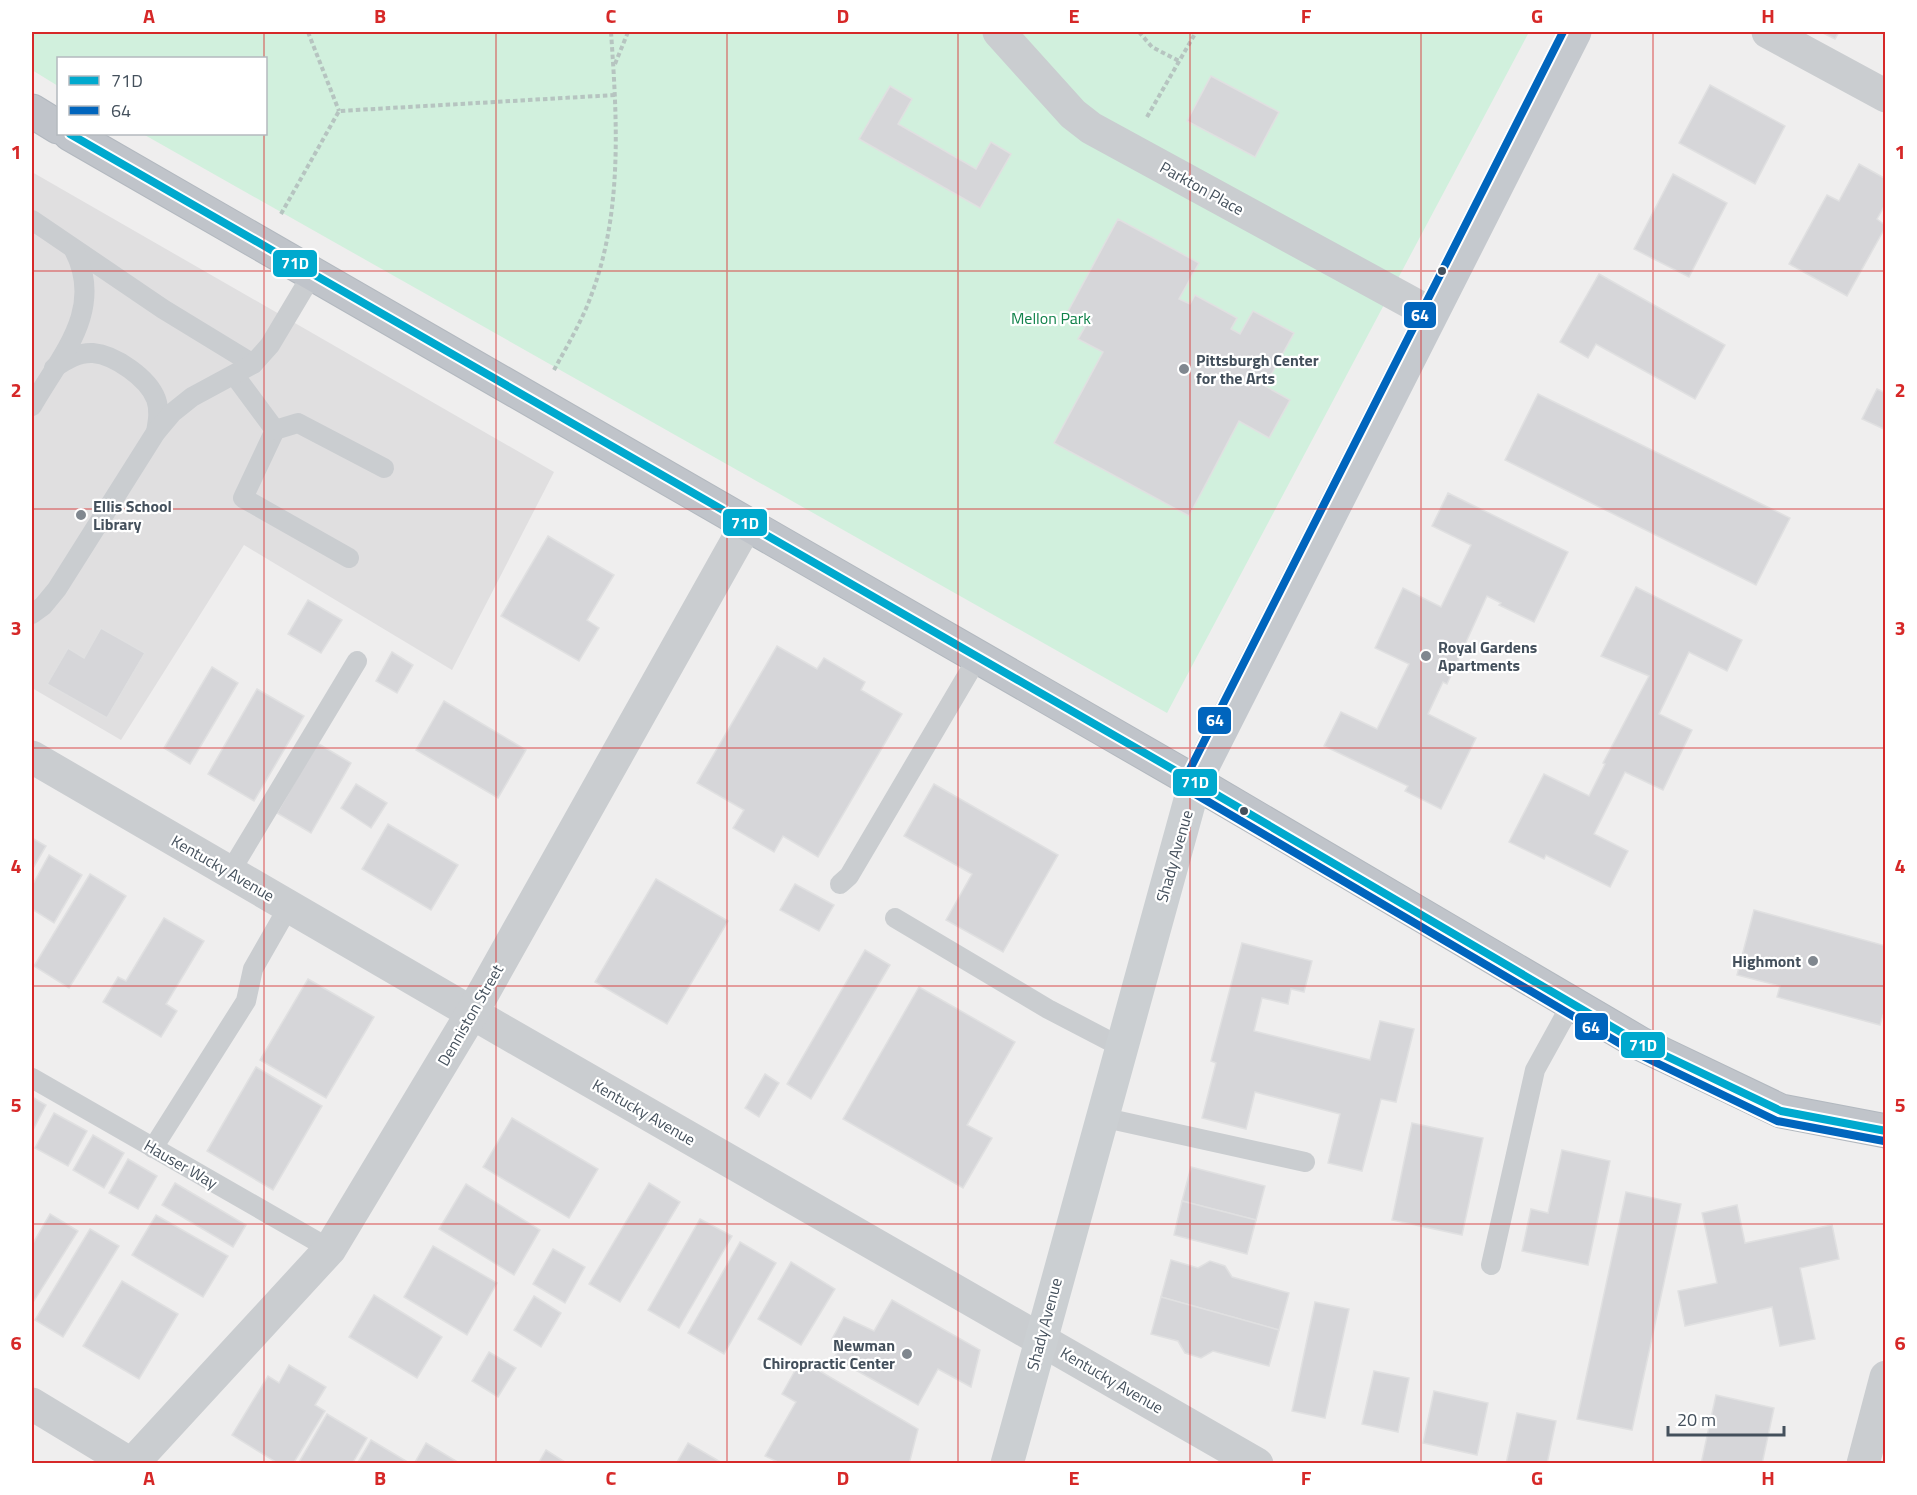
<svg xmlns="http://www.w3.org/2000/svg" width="1917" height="1495" font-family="'Titillium Web',sans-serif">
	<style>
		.education { fill: #e0dfe0 }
		.green { fill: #d1f0dd }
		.building { fill: #d6d6d9; stroke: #e0e0e1; stroke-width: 1.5 }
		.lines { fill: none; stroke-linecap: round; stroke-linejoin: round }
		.trunk-casing { stroke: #b2b8bf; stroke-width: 35 }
		.path { stroke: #b6c4c0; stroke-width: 4; stroke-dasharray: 4.5 3; stroke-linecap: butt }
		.service { stroke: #cacdd0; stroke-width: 20 }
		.minor { stroke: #cacdd0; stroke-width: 33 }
		.secondary { stroke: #cbcfd2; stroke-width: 33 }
		.primary { stroke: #c5c9ce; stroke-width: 33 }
		.trunk { stroke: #c0c4ca; stroke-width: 33 }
		.bus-1-casing { stroke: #fff; stroke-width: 12 }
		.bus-2-casing { stroke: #fff; stroke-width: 12 }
		.bus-1 { stroke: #00a9ce; stroke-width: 8 }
		.bus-2 { stroke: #0065bd; stroke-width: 8 }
		.grid { fill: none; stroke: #d62828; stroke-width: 1.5; stroke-opacity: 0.55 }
		.bus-dot { fill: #44505c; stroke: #fff; stroke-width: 2 }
		.poi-dot { fill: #80878f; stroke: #fff; stroke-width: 2 }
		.labels { text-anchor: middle; stroke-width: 4.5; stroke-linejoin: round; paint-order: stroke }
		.street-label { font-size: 16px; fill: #44505c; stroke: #fff }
		.park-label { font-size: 16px; fill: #11824b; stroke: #fff }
		.poi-label { font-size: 16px; font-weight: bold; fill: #44505c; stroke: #fff; text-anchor: start }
		.line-badge { stroke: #fff; stroke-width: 2 }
		.badge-label { font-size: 16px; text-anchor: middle; font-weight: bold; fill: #fff }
		.neatline { fill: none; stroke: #d62828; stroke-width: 2 }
		.grid-label { font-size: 20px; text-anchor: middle; font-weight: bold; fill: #d62828 }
	</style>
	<rect width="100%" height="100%" fill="#efeeee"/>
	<polygon class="education" points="32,172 554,472 452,670 244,545 121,740 32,688"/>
	<polygon class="green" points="32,32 1529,32 1167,713 143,134 266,134 266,58 58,58 58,86 32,70"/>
	<g class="building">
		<polygon points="1821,32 1839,32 1835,39"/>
		<polygon points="1211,76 1279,112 1255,157 1187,121"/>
		<polygon points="1710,85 1785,126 1755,184 1679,143"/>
		<polygon points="890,86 912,99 898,124 976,169 991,142 1011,154 980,208 859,139"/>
		<polygon points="1859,164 1886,179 1886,203 1877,219 1886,226 1847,296 1789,264 1827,195 1839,201"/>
		<polygon points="1673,174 1727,203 1689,277 1634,249"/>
		<polygon points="1118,219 1199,263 1179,299 1190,304 1195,295 1237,318 1231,329 1240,334 1253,311 1294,333 1265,386 1290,400 1269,438 1239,421 1189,516 1054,443 1103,352 1078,339 1085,327 1065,317"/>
		<polygon points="1599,274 1725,345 1695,399 1596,344 1588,358 1560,342"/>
		<polygon points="1877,389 1886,393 1886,430 1862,419"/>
		<polygon points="1538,394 1790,518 1756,585 1505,460"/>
		<polygon points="1448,493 1568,552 1534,622 1499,605 1501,603 1487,596 1447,684 1443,682 1428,714 1476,738 1441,809 1405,791 1408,786 1324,746 1341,712 1377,729 1409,664 1375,648 1403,588 1441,607 1471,545 1432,526"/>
		<polygon points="548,536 614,575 587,620 599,628 579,661 501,616"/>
		<polygon points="1636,587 1742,640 1727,671 1689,652 1659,714 1692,730 1663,790 1625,772 1594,834 1628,851 1610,887 1546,855 1544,859 1509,842 1544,774 1589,796 1605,764 1603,763 1649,676 1601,656"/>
		<polygon points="308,600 342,620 321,653 288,634"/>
		<polygon points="101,628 145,653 107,718 47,684 68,648 84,658"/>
		<polygon points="777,646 817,669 824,658 865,682 861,690 902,714 818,857 783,836 774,852 733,828 744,810 697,783"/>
		<polygon points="392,652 413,665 397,693 376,681"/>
		<polygon points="212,667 238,683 190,764 164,748"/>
		<polygon points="257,689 304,716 254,801 208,774"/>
		<polygon points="444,701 526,750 498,798 416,750"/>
		<polygon points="317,743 351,763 311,833 277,813"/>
		<polygon points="356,784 387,803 371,828 341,808"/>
		<polygon points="934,784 1058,855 1003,952 946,920 972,874 904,836"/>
		<polygon points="388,824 458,865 431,910 362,869"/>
		<polygon points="32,838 46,846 32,870"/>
		<polygon points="49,855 82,875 54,923 32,909 32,886"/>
		<polygon points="90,874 126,896 69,988 34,966"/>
		<polygon points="656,879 728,921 667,1024 595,982"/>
		<polygon points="795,884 834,905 819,931 780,910"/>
		<polygon points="1754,910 1886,946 1886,1015 1883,1015 1880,1025 1777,997 1780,986 1737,975"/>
		<polygon points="164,918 204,941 166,1004 177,1011 161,1037 103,1002 118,977 126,981"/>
		<polygon points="1242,943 1312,961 1304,992 1291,989 1288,1004 1262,998 1254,1031 1370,1060 1380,1021 1414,1029 1396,1102 1381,1099 1362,1171 1328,1163 1340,1114 1255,1092 1246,1129 1202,1118 1216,1063 1211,1061"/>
		<polygon points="865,950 890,965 811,1099 787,1084"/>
		<polygon points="308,979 374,1017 326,1098 260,1060"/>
		<polygon points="919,987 1015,1042 967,1125 992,1138 963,1188 843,1119"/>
		<polygon points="256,1067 322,1106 273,1190 207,1151"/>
		<polygon points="765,1074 779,1083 759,1117 745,1108"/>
		<polygon points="32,1097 46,1105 32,1132"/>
		<polygon points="54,1113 87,1131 68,1166 35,1148"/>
		<polygon points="512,1118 598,1169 569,1218 483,1167"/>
		<polygon points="1412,1123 1483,1138 1462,1235 1392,1220"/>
		<polygon points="93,1135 124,1153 104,1188 73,1170"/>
		<polygon points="1562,1150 1610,1161 1588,1265 1522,1251 1531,1209 1548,1213"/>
		<polygon points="128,1159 157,1176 138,1209 109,1193"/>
		<polygon points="1191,1167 1265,1186 1256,1220 1182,1201"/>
		<polygon points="175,1183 246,1225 233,1247 162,1205"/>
		<polygon points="649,1183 680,1202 620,1302 589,1284"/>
		<polygon points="466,1184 540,1230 514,1275 439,1229"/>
		<polygon points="1626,1192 1681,1204 1632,1430 1577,1419"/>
		<polygon points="1182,1201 1256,1220 1247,1254 1174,1235"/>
		<polygon points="1737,1205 1745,1243 1832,1225 1839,1259 1800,1268 1815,1339 1780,1346 1772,1307 1685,1326 1678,1291 1717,1283 1702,1213"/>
		<polygon points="50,1214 78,1231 32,1304 32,1245"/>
		<polygon points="156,1215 228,1256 203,1297 132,1255"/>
		<polygon points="700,1219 732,1236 679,1328 648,1310"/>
		<polygon points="90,1229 119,1246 63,1337 35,1320"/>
		<polygon points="740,1242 776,1263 724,1354 688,1333"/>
		<polygon points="433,1246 497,1283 467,1335 404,1297"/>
		<polygon points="553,1249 585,1267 565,1303 533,1284"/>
		<polygon points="1171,1260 1198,1268 1210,1261 1225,1266 1232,1277 1289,1293 1279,1330 1161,1297"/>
		<polygon points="791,1262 835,1289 801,1345 758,1319"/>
		<polygon points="122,1281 178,1314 139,1379 83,1346"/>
		<polygon points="374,1295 442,1337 417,1378 349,1337"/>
		<polygon points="534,1296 561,1313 541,1347 514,1330"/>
		<polygon points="1161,1297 1279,1330 1269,1366 1213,1351 1201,1358 1185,1353 1178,1341 1151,1334"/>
		<polygon points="892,1300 980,1350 971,1387 938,1369 918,1405 834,1358 842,1344 832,1339 844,1317 874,1331"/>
		<polygon points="1315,1302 1349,1309 1325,1418 1292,1411"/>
		<polygon points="489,1352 516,1368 498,1397 472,1381"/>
		<polygon points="801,1360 918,1429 909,1464 782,1464 765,1456 796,1402 782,1394"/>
		<polygon points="289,1365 326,1387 315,1405 325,1411 293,1464 279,1464 232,1435 268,1376 279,1383"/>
		<polygon points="1374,1371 1409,1378 1398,1432 1362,1424"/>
		<polygon points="1434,1391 1488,1403 1477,1455 1423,1443"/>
		<polygon points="1716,1395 1774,1408 1762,1464 1701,1464"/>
		<polygon points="1517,1413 1556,1421 1547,1464 1506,1464"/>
		<polygon points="327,1414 367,1438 352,1464 298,1464"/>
		<polygon points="371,1440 411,1464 357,1464"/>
		<polygon points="426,1443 461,1464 414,1464"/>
		<polygon points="688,1443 724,1464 676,1464"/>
		<polygon points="546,1450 568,1464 538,1464"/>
	</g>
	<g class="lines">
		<defs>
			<g id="trunk">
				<polyline points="32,111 58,127"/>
				<polyline points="70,134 1195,782 1641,1044 1781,1111 1886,1131"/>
			</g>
		</defs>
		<use href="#trunk" class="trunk-casing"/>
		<g class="path">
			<polyline points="308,32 339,111"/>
			<polyline points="1139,32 1152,47 1179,61"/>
			<polyline points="615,64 628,32"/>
			<polyline points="1147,117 1196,32"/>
			<polyline points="281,214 339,111 615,95"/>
			<path d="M 554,370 C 567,346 582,321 591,296 C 623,212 617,119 611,32"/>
		</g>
		<g class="service">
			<polyline points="32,220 163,309 253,364"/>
			<path d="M 54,368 C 65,360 79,352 93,353 C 115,355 148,378 156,399 C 160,410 158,421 156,432"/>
			<polyline points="235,376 275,430 243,498 349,558"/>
			<path d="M 32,406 C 61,355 105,310 74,250"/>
			<polyline points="275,430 298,423 384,468"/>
			<polyline points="32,614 43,606 57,589 156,432 172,413 192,397 253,364 270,345 313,273"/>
			<polyline points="230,872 357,661"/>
			<polyline points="840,884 849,876 978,657"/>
			<polyline points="895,918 1048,1009 1121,1047"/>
			<polyline points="32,1078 330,1249"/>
			<polyline points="1101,1117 1305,1162"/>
			<polyline points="153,1148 246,1001 253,969 289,906"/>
			<polyline points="1491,1265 1535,1070 1572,1003"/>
		</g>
		<g class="minor">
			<polyline points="999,32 1073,114 1091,128 1430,313"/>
			<polyline points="1768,32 1886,96"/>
			<polyline points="32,757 498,1028 1257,1464"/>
			<polyline points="32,1404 131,1464"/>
			<polyline points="132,1464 330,1249 472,1013 747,523"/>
			<polyline points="1863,1464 1886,1377"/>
		</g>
		<polyline class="secondary" points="1007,1464 1195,782"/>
		<polyline class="primary" points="1195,782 1575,32"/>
		<use href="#trunk" class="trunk"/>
		<defs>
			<polyline id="bus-1" points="70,134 1195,782 1641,1044 1781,1111 1886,1131"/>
			<polyline id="bus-2" points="1563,32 1186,777 1185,784 1190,791 1636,1053 1777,1121 1884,1141"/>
		</defs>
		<use href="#bus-1" class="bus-1-casing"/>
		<use href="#bus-2" class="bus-2-casing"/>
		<use href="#bus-1" class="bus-1"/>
		<use href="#bus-2" class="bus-2"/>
	</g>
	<path class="grid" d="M 264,32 L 264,58M 496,32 L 496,1464M 727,32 L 727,1464M 958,32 L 958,1464M 1190,32 L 1190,1464M 1421,32 L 1421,1464M 1653,32 L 1653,1464M 264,134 L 264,1464M 32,271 L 1886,271M 32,509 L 1886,509M 32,748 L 1886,748M 32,986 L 1886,986M 32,1224 L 1886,1224"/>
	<g class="bus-dot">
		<circle cx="1442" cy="271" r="5"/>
		<circle cx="1244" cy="811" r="5"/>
	</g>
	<g class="poi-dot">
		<circle cx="1184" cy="369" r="6"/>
		<circle cx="81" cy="515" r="6"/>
		<circle cx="1426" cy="656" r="6"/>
		<circle cx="1813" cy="961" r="6"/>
		<circle cx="907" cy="1354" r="6"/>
	</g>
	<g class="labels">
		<g class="street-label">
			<text transform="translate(1202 188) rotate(29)" y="6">Parkton Place</text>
			<text transform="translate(1174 856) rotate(-74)" y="6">Shady Avenue</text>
			<text transform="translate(223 868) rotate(30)" y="6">Kentucky Avenue</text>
			<text transform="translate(470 1015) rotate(-60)" y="6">Denniston Street</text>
			<text transform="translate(644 1112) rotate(30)" y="6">Kentucky Avenue</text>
			<text transform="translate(181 1164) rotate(30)" y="6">Hauser Way</text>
			<text transform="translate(1044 1324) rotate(-75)" y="6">Shady Avenue</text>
			<text transform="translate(1112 1380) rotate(30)" y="6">Kentucky Avenue</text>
		</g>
		<g class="park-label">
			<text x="1051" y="324">Mellon Park</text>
		</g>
		<g class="poi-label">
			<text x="1196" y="366">Pittsburgh Center<tspan x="1196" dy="18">for the Arts</tspan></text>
			<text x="93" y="512">Ellis School<tspan x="93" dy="18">Library</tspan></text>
			<text x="1438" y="653">Royal Gardens<tspan x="1438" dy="18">Apartments</tspan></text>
			<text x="1801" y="967" text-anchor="end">Highmont</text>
			<text x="895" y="1351" text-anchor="end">Newman<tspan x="895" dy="18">Chiropractic Center</tspan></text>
		</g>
	</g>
	<g class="line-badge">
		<rect x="272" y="249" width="46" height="29" rx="6" fill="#00a9ce"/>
		<rect x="1403" y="301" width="34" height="28" rx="6" fill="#0065bd"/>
		<rect x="722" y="508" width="46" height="29" rx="6" fill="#00a9ce"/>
		<rect x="1197" y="706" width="35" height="29" rx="6" fill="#0065bd"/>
		<rect x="1172" y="768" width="46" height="29" rx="6" fill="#00a9ce"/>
		<rect x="1574" y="1012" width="35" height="29" rx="6" fill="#0065bd"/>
		<rect x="1620" y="1031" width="46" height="28" rx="6" fill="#00a9ce"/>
	</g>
	<g class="badge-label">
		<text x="295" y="269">71D</text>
		<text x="1420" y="321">64</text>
		<text x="745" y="529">71D</text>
		<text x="1215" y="726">64</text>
		<text x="1195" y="788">71D</text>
		<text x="1591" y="1033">64</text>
		<text x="1643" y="1051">71D</text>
	</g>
	<rect width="1917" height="1495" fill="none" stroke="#ffffff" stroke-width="66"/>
	<rect x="57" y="57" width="210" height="78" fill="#ffffff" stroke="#b4b9be" stroke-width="1.5"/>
	<rect x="69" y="76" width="30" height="9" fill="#00a9ce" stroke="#b4b9be" stroke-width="1.5"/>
	<text x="111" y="87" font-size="18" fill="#44505c">71D</text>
	<rect x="69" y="106" width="30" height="9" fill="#0065bd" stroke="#b4b9be" stroke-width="1.5"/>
	<text x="111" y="117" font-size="18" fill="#44505c">64</text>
	<path d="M1668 1426v9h116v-9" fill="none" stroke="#44505c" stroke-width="3"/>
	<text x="1677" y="1426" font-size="18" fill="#44505c" stroke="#ffffff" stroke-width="4.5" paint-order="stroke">20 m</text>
	<rect x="33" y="33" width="1851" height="1429" class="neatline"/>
	<g class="grid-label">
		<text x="149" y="23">A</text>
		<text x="380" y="23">B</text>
		<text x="611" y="23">C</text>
		<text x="843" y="23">D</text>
		<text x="1074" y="23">E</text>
		<text x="1306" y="23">F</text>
		<text x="1537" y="23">G</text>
		<text x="1768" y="23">H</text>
		<text x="16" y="159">1</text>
		<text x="1900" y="159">1</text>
		<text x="16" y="397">2</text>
		<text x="1900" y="397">2</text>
		<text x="16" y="635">3</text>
		<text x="1900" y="635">3</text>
		<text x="16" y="873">4</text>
		<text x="1900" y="873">4</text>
		<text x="16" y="1112">5</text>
		<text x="1900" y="1112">5</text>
		<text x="16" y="1350">6</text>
		<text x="1900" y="1350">6</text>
		<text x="149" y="1485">A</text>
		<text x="380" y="1485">B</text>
		<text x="611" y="1485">C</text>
		<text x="843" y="1485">D</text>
		<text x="1074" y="1485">E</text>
		<text x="1306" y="1485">F</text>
		<text x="1537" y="1485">G</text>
		<text x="1768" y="1485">H</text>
	</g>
</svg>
